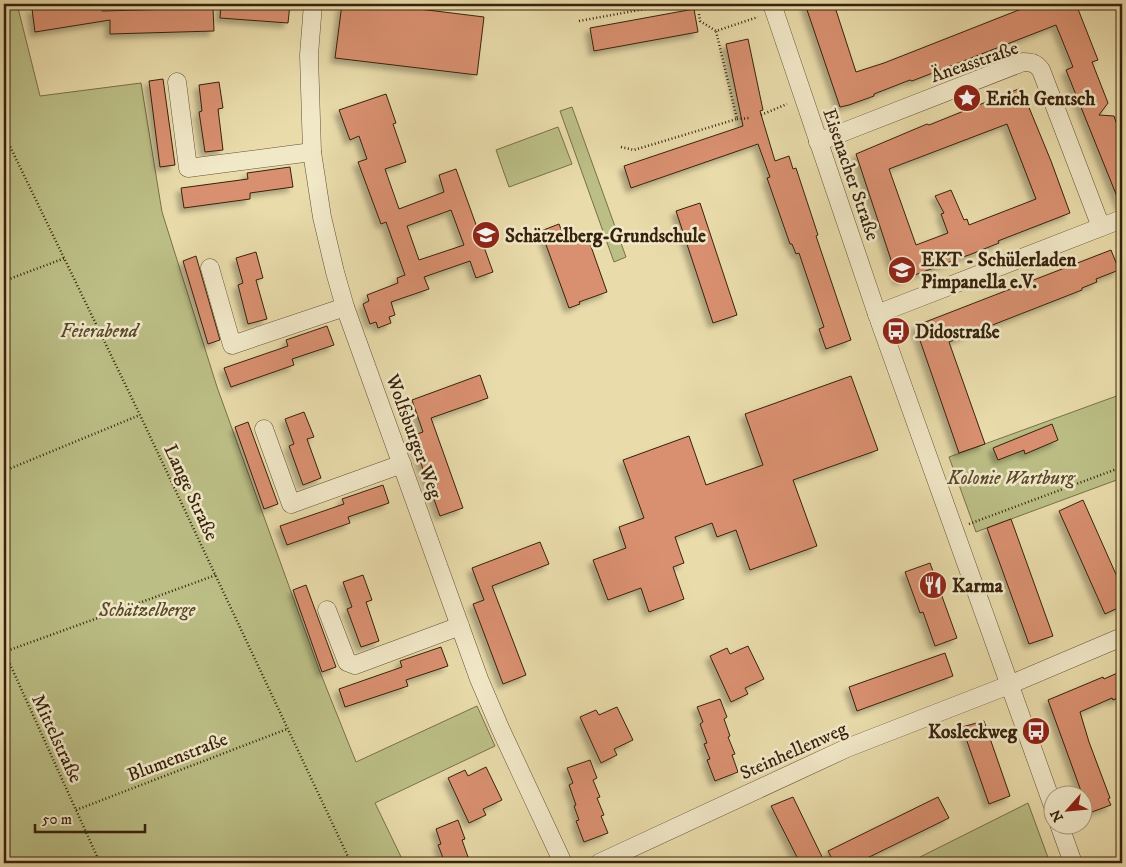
<svg xmlns="http://www.w3.org/2000/svg" width="1126" height="867" font-family="'IM FELL DW Pica',serif">
	<style>
		.green { fill: #bbbe85; stroke: #797049 }
		.building { fill: #d99070; stroke: #37220d; fill-rule: evenodd; filter: url(#shadow) }
		.lines { fill: none; stroke-linecap: round; stroke-linejoin: round }
		.minor-casing { stroke: #645034; stroke-width: 19 }
		.path { stroke: #37220d; stroke-width: 2.5; stroke-dasharray: 1 2.5; stroke-linecap: butt }
		.minor { stroke: #f1e8c8; stroke-width: 18 }
		.labels { text-anchor: middle; stroke-width: 5; stroke-linejoin: round; paint-order: stroke }
		.street-label { font-size: 19px; fill: #37220d; stroke: #f1e8c8 }
		.poi-label { font-size: 19px; font-weight: bold; fill: #37220d; stroke: #f1e8c8; text-anchor: start }
		.park-label { font-size: 19px; font-style: italic; fill: #58492b; stroke: #f1e8c8 }
	</style>
	<defs>
		<filter id="shadow"><feDropShadow dx="-4.5" dy="4.5" stdDeviation="2.5" flood-color="#0004"/></filter>
	</defs>
	<rect width="100%" height="100%" fill="#e9dbaa"/>
	<filter id="stains"><feTurbulence type="fractalNoise" baseFrequency=".004" numOctaves="4"/><feColorMatrix values="0 0 0 0 .2 0 0 0 0 .09 0 0 0 0 .02 0 0 0 .5 -.17"/></filter>
	<radialGradient id="worn" r=".72"><stop offset=".6" stop-color="#630" stop-opacity="0"/><stop offset="1" stop-color="#630" stop-opacity=".3"/></radialGradient>
	<g class="green">
		<polygon points="4,4 17,4 40,96 141,83 162,212 217,387 320,672 356,762 477,706 495,746 375,803 404,863 4,863"/>
		<polygon points="572,107 626,257 614,262 560,111"/>
		<polygon points="558,127 572,164 509,187 496,150"/>
		<polygon points="1122,394 1122,478 976,532 949,457"/>
		<polygon points="1028,803 1050,863 908,863"/>
	</g>
	<g class="building">
		<polygon points="65,4 101,4 102,11 213,8 214,31 110,34 110,20 35,32 32,9"/>
		<polygon points="221,4 290,4 288,23 220,18"/>
		<polygon points="342,4 379,4 484,17 477,75 335,58"/>
		<polygon points="805,4 834,4 856,72 884,63 1034,4 1076,4 1098,60 1092,62 1108,103 1099,115 1114,116 1122,140 1122,209 1066,70 1073,67 1056,25 912,81 910,80 874,94 874,96 849,105 840,107"/>
		<polygon points="694,9 698,32 594,51 590,28"/>
		<polygon points="748,39 763,110 760,111 775,161 789,156 793,169 796,168 818,235 816,236 851,340 826,349 819,329 824,327 799,253 796,254 792,244 790,244 767,178 770,177 758,144 631,188 624,166 743,126 726,44"/>
		<polygon points="163,79 175,165 160,167 149,81"/>
		<polygon points="219,82 223,108 218,109 223,150 205,152 199,112 202,111 199,85"/>
		<path d="M 1021,88 L 1051,161 L 1070,213 L 998,241 L 999,243 L 969,255 L 963,257 L 962,256 L 945,264 L 898,281 L 856,154 L 927,124 L 929,125 ZM 1007,124 L 1036,199 L 969,225 L 967,219 L 964,220 L 951,190 L 935,196 L 944,213 L 941,214 L 948,233 L 916,245 L 889,169 Z"/>
		<path d="M 386,94 L 396,123 L 393,124 L 406,162 L 385,169 L 399,209 L 444,192 L 439,175 L 456,169 L 493,272 L 476,278 L 470,261 L 424,277 L 429,289 L 391,302 L 395,315 L 389,317 L 391,323 L 378,328 L 376,322 L 370,324 L 363,304 L 369,301 L 367,295 L 398,283 L 397,278 L 405,275 L 386,222 L 381,224 L 358,162 L 367,159 L 359,136 L 350,140 L 339,110 ZM 451,210 L 464,245 L 419,260 L 407,226 Z"/>
		<polygon points="290,167 293,187 250,193 250,199 184,208 181,188 248,179 247,173"/>
		<polygon points="700,203 737,315 713,323 676,211"/>
		<polygon points="559,224 566,242 587,235 607,292 579,302 580,304 569,308 541,231"/>
		<polygon points="1111,250 1119,270 1096,279 1097,282 1082,288 1082,290 949,342 985,444 959,453 915,326"/>
		<polygon points="256,252 263,278 256,280 267,319 248,324 238,285 243,283 236,258"/>
		<polygon points="196,256 220,340 208,344 183,261"/>
		<polygon points="327,326 334,345 292,359 294,365 231,387 224,368 288,346 286,340"/>
		<polygon points="480,375 488,398 431,418 463,508 440,516 411,436 423,432 412,400"/>
		<polygon points="851,376 878,450 793,480 817,546 750,570 736,530 717,537 712,523 675,537 684,563 673,567 684,599 649,612 641,588 608,600 593,560 626,548 619,527 644,518 623,460 689,436 706,485 763,465 745,414"/>
		<polygon points="304,412 314,437 307,439 321,478 303,485 289,446 294,444 285,419"/>
		<polygon points="248,422 278,504 264,509 235,427"/>
		<polygon points="1052,424 1058,440 1025,454 1024,450 998,460 993,448"/>
		<polygon points="383,485 389,503 348,517 350,523 287,545 280,526 344,504 342,499"/>
		<polygon points="1083,500 1122,588 1122,606 1105,614 1059,511"/>
		<polygon points="1011,519 1053,636 1029,644 987,528"/>
		<polygon points="540,542 549,564 492,586 526,675 503,684 473,604 484,600 472,568"/>
		<polygon points="930,563 957,638 935,646 923,612 920,613 905,572"/>
		<polygon points="363,575 372,600 366,602 379,641 361,647 347,609 352,607 343,582"/>
		<polygon points="306,585 336,667 322,672 293,590"/>
		<polygon points="748,646 764,679 745,688 748,694 731,702 710,656 727,648 730,654"/>
		<polygon points="441,647 448,666 406,680 408,686 345,707 339,689 402,667 400,661"/>
		<polygon points="945,653 953,676 857,711 849,687"/>
		<polygon points="1122,671 1122,696 1113,700 1112,698 1080,712 1089,742 1110,798 1108,799 1111,805 1089,813 1048,700 1103,677 1104,679"/>
		<polygon points="720,699 727,717 724,719 730,736 728,737 735,754 732,755 738,772 715,781 707,760 710,759 704,744 707,743 700,724 703,722 697,707"/>
		<polygon points="617,707 633,740 614,749 617,755 601,763 580,717 596,710 599,715"/>
		<polygon points="984,721 1010,796 989,804 962,727"/>
		<polygon points="590,760 597,778 593,780 600,797 597,798 604,815 601,816 608,833 584,842 576,821 579,820 574,806 576,805 569,785 573,783 567,768"/>
		<polygon points="486,767 502,800 483,809 486,815 469,823 448,778 465,770 468,776"/>
		<polygon points="793,797 825,863 800,863 771,806"/>
		<polygon points="938,797 949,818 857,863 834,863 828,851"/>
		<polygon points="458,820 465,839 462,840 468,857 466,858 468,863 445,863 438,845 441,844 436,829"/>
	</g>
	<g class="lines">
		<defs>
			<g id="minor">
				<polyline points="313,4 309,55 312,152 322,217 335,272 345,307 479,679 500,728 563,863"/>
				<polyline points="772,4 877,314 1054,809"/>
				<polyline points="177,82 188,168 312,152"/>
				<path d="M 818,142 L 1023,62 C 1031,62 1036,63 1041,70 L 1101,227"/>
				<polyline points="210,268 232,345 345,307"/>
				<polyline points="877,314 1122,219"/>
				<polyline points="264,429 291,504 402,464"/>
				<polyline points="327,610 347,662 355,665 460,626"/>
				<polyline points="1059,824 1073,863"/>
				<polyline points="599,863 847,748 1009,685 1122,637"/>
			</g>
		</defs>
		<use href="#minor" class="minor-casing"/>
		<g class="path">
			<polyline points="696,4 698,10"/>
			<polyline points="699,14 700,21 716,31"/>
			<polyline points="579,21 672,4"/>
			<polyline points="761,115 787,104"/>
			<polyline points="737,119 750,118"/>
			<polyline points="4,134 140,415 351,863"/>
			<polyline points="621,147 634,150 737,119 716,31 758,17"/>
			<polyline points="4,281 65,258"/>
			<polyline points="4,471 140,415"/>
			<polyline points="969,524 1122,467"/>
			<polyline points="4,651 100,863"/>
			<polyline points="4,652 216,575"/>
			<polyline points="76,810 287,729"/>
		</g>
		<use href="#minor" class="minor"/>
	</g>
	<defs>
		<symbol id="sight-disc" viewBox="-11 -11 22 22"><circle r="9.5" fill="#8f2418" stroke="#f1e8c8"/><path d="M0-6L1.8-2.2L6-1.7L2.9 1.2L3.7 5.4L0 3.3L-3.7 5.4L-2.9 1.2L-6-1.7L-1.8-2.2Z" fill="#fff"/></symbol>
		<symbol id="school-disc" viewBox="-11 -11 22 22"><circle r="9.5" fill="#8f2418" stroke="#f1e8c8"/><path d="M0-5L7-2L0 1L-7-2ZM-4 1L0 2.5L4 1V4Q0 6-4 4Z" fill="#fff"/></symbol>
		<symbol id="bus-disc" viewBox="-11 -11 22 22"><circle r="9.5" fill="#8f2418" stroke="#f1e8c8"/><path d="M-5-6H5V4H4V6H2V4H-2V6H-4V4H-5ZM-3.5-4V0h7V-4ZM-3.5 1.2v1.5H-2V1.2ZM2 1.2v1.5H3.5V1.2Z" fill="#fff"/></symbol>
		<symbol id="restaurant-disc" viewBox="-11 -11 22 22"><circle r="9.5" fill="#8f2418" stroke="#f1e8c8"/><path d="M-5-6h1v4h1v-4h1v4h1v-4h1v5L-1.5 .5V6h-2V.5L-5-1ZM5-6V6H3V1.5H1.5Q1.5-4 5-6Z" fill="#fff"/></symbol>
	</defs>
	<g fill-rule="evenodd">
		<use href="#sight-disc" x="951" y="82" width="32" height="32"/>
		<use href="#school-disc" x="470" y="219" width="32" height="32"/>
		<use href="#school-disc" x="886" y="254" width="32" height="32"/>
		<use href="#bus-disc" x="880" y="315" width="32" height="32"/>
		<use href="#restaurant-disc" x="917" y="569" width="32" height="32"/>
		<use href="#bus-disc" x="1020" y="715" width="32" height="32"/>
	</g>
	<g class="labels">
		<g class="street-label">
			<text transform="translate(974 61) rotate(-19)" y="7">Äneasstraße</text>
			<text transform="translate(852 174) rotate(71)" y="7">Eisenacher Straße</text>
			<text transform="translate(415 436) rotate(70)" y="7">Wolfsburger Weg</text>
			<text transform="translate(192 492) rotate(65)" y="7">Lange Straße</text>
			<text transform="translate(58 738) rotate(65)" y="7">Mittelstraße</text>
			<text transform="translate(793 750) rotate(-24)" y="7">Steinhellenweg</text>
			<text transform="translate(177 756) rotate(-21)" y="7">Blumenstraße</text>
		</g>
		<g class="poi-label">
			<text x="986" y="105">Erich Gentsch</text>
			<text x="505" y="242">Schätzelberg-Grundschule</text>
			<text x="921" y="266">EKT - Schülerladen<tspan x="921" dy="22">Pimpanella e.V.</tspan></text>
			<text x="915" y="338">Didostraße</text>
			<text x="952" y="592">Karma</text>
			<text x="1017" y="738" text-anchor="end">Kosleckweg</text>
		</g>
		<g class="park-label">
			<text x="99" y="337">Feierabend</text>
			<text x="1011" y="484">Kolonie Wartburg</text>
			<text x="147" y="616">Schätzelberge</text>
		</g>
	</g>
	<rect width="1126" height="867" fill="none" stroke="#e9dbaa" stroke-width="20"/>
	<rect x="5" y="5" width="1116" height="857" fill="none" stroke="#37220d" stroke-width="2.5"/>
	<rect x="10" y="10" width="1106" height="847" fill="none" stroke="#37220d"/>
	<g transform="translate(1068 810) rotate(243)"><circle r="24" fill="#f1e8c8" stroke="#a7997d"/>
	<path d="M0-4L9 19L0 12L-9 19Z" fill="#8f2418"/>
	<text y="-8" font-size="14" font-weight="bold" text-anchor="middle" fill="#37220d">N</text>
	</g>
	<path d="M35 824v8h110v-8" fill="none" stroke="#37220d" stroke-width="2.5"/>
	<text x="42" y="824" font-size="15" fill="#37220d" stroke="#f1e8c8" stroke-width="4" paint-order="stroke">50 m</text>
	<rect width="100%" height="100%" filter="url(#stains)"/>
	<rect width="100%" height="100%" fill="url(#worn)"/>
</svg>
